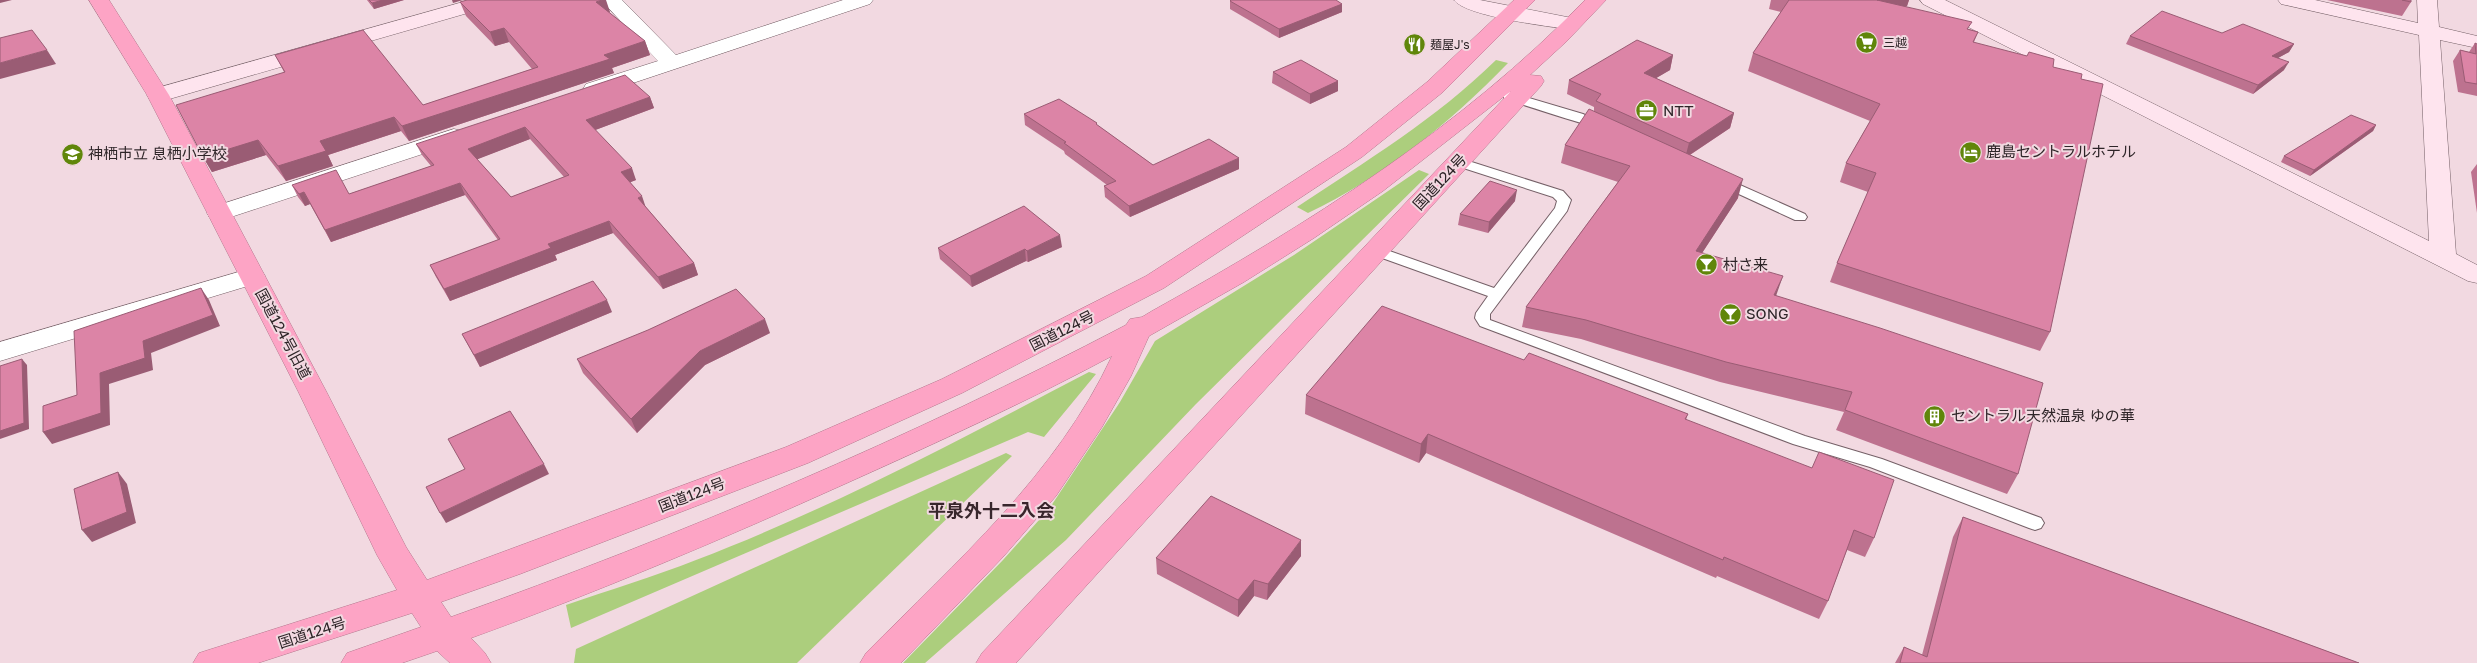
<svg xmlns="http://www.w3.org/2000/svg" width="2477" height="663" font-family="'Golos Text','Noto Sans JP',sans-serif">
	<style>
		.green { fill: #acce7d }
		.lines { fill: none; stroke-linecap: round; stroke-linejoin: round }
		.lane-casing { stroke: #756067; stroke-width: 2 }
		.street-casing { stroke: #756067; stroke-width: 1 }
		.secondary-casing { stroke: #756067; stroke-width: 1 }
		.highway-casing { stroke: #b5788e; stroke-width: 1 }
		.lane { fill: #fff; fill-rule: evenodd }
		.street { fill: #fff; fill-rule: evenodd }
		.secondary { fill: #fee4ee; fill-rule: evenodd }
		.highway { fill: #fda4c5; fill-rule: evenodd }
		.wall { fill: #bd728f; fill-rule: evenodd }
		.shaded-wall { fill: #9a5c74 }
		.building { fill: #dc84a6; stroke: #9a5c74; fill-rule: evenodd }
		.labels { text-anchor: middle; stroke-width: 4; stroke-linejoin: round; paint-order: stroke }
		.far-poi-label { font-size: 12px; fill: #2e2528; stroke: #f2d9e1; text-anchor: start }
		.poi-label { font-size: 15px; fill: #2e2528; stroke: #f2d9e1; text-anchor: start }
		.street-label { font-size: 15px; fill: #2e2528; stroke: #f2d9e1 }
		.quarter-label { font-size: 18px; font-weight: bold; fill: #38262c; stroke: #f2d9e1 }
	</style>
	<rect width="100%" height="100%" fill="#f2d9e1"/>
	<g class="green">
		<path d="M 1496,60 L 1508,63 C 1451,122 1382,178 1308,213 L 1297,207 C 1366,161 1436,119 1496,60 Z"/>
		<polygon points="1419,170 1429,174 1196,404 1066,540 925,663 903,663 1003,560 1049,509 1120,402 1155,341 1294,255"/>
		<path d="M 1089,372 L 1096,374 L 1044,437 L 1028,432 L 571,628 L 566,605 C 609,590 653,577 696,560 C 832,508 961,439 1089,372 Z"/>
		<polygon points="1006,453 1012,456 797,663 574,663 576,649"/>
	</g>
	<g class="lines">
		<defs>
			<g id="lane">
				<path d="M 1509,92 L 1583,114 L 1607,126 L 1605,129 C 1599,130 1518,103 1505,99 L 1503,96 Z"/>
				<polygon points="1459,158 1563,191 1571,200 1567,211 1490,314 1490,320 1805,436 1882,459 2041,518 2044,523 2041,528 2035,530 2029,528 1870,467 1793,444 1480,326 1475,318 1476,313 1488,296 1371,254 1369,251 1376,247 1381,248 1494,288 1555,208 1557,201 1553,197 1454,165 1453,162"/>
				<polygon points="1722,177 1805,214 1807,217 1805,220 1795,220 1717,184 1715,181"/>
			</g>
			<g id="street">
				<polygon points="601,0 622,0 676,55 843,0 873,0 870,4 594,96 586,94 583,89 586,84 658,61"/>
				<polygon points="454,129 462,131 465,136 462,141 228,218 219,220 210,218 207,213 210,208"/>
				<polygon points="252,268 261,270 265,276 261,282 0,361 0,342"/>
			</g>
			<g id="secondary">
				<polygon points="470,0 502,0 499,4 166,100 158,102 150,100 147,95 150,90"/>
				<path d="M 1454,0 L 1480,0 L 1572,18 L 1579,20 L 1582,24 L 1579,28 L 1572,30 C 1549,26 1466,17 1454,0 Z"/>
				<polygon points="1920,0 1945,0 2429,241 2419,35 2281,4 2278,0 2315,0 2418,23 2417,0 2437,0 2439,27 2477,36 2477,48 2440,40 2456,254 2477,265 2477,283 2468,281 1923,4"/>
			</g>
			<path id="highway" d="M 89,0 L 109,0 L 169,95 L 326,391 L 406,547 L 427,580 L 786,447 L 942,379 L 1146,276 L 1346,147 L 1427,82 L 1514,0 L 1535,0 L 1443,92 L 1362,157 L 1164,288 L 962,393 L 808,463 L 520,574 L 441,602 L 451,617 C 682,535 910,438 1126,325 L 1130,319 L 1142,317 L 1152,311 C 1307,225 1461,128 1585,0 L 1606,0 L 1567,41 L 1530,75 L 1541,76 L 1544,81 L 1541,86 L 1016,663 L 976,663 L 982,653 L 1511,91 L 1383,191 L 1314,238 L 1244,282 L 1149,336 L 1131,376 L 1102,427 L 1056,496 L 1003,557 L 901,663 L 860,663 L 866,653 C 956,562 1057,474 1112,356 C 1026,402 936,443 847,483 C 723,539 598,592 471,638 L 485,653 L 491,663 L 450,663 L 437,651 L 402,663 L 341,663 L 347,653 L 421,627 L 412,613 L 258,663 L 193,663 L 199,653 L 397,590 L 377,555 L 298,391 L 147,95 Z"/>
		</defs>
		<use href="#lane" class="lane-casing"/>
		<use href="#street" class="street-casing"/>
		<use href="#secondary" class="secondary-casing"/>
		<use href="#highway" class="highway-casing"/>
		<use href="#lane" class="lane"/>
		<use href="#street" class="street"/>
		<use href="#secondary" class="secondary"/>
		<use href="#highway" class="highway"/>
	</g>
	<g class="wall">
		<polygon points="367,0 404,0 374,9"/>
		<polygon points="1770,0 1909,0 1907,6 1905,7 1969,29 1978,32 1974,42 2050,332 2040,351 1830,282 1837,263 1868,192 1840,182 1846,163 1870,121 1748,71 1753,53 1781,12 1769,9 1771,0"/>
		<polygon points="2327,0 2411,0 2411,2 2402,16"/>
		<polygon points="1230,1 1342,4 1342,12 1279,38 1230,9"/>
		<polygon points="460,2 610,12 609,13 645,41 650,55 612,68 614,73 409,141 401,131 328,155 333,166 286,181 266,155 212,172 203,157 284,72 275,55 423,105 532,69 509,42 495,46 466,16"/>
		<polygon points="2222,33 2294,44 2289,52 2278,58 2284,70 2253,94 2126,44 2130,36"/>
		<polygon points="2475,43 2477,44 2477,96 2458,92 2453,61 2460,50 2469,52"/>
		<polygon points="1673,55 1670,70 1656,78 1734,113 1730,128 1690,155 1738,198 1702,253 1777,296 2018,474 2007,494 1836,430 1844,412 1720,382 1581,339 1522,327 1526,307 1618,182 1561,163 1565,145 1594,111 1594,107 1567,94 1569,80"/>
		<polygon points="1273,72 1338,81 1338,91 1310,104 1272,83"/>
		<path d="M 650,97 L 654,108 L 595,130 L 636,180 L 630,182 L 645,206 L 694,263 L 698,275 L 663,289 L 613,233 L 555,255 L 557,260 L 450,301 L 436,277 L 430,265 L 498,240 L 465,195 L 331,242 L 310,204 L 305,206 L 298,197 L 292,185 L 349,194 L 431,166 L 422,155 L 416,144 ZM 530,139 L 564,177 L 511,197 L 477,159 Z"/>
		<polygon points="1024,114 1097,125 1153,165 1239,169 1130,217 1105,197 1104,186 1107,185 1065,154 1064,151 1025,125"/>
		<polygon points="2376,125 2373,131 2310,176 2281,162 2284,156"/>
		<polygon points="2477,164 2477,213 2471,172"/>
		<polygon points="1515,201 1488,233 1458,225 1460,214"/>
		<polygon points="1062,247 1028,262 1026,261 972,287 940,259 938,248"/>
		<polygon points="612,312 480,367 462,334"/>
		<polygon points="770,333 705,365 637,433 583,373 577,359"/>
		<polygon points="1524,360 1688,414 1686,420 1874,538 1865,557 1847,550 1828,601 1819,619 1717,576 1716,578 1426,453 1419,463 1305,414 1306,395"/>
		<polygon points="1963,517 2359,663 1895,663 1904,647 1922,655 1953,537"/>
		<polygon points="1301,556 1267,600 1254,596 1238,617 1157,574 1156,558"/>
	</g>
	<g class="shaded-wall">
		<polygon points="0,0 12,0 0,3"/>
		<polygon points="383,0 404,0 374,9 372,3"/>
		<polygon points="452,0 463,0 453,3"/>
		<polygon points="602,0 606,0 610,12 600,16 596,2"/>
		<polygon points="1878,0 1909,0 1907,6 1871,18"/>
		<polygon points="1342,4 1342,12 1279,38 1279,29"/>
		<polygon points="504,28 509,42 495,46 490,32"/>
		<polygon points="645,41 650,55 612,68 614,73 409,141 402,126 604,55"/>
		<polygon points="2294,44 2289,52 2267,64 2272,56"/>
		<polygon points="47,50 56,64 0,79 0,63"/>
		<polygon points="1673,55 1670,70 1641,87 1644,73"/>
		<polygon points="2289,62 2284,70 2253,94 2258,85"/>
		<polygon points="1338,81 1338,91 1310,104 1310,94"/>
		<polygon points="650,97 654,108 590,132 586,120"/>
		<polygon points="1734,113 1730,128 1685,158 1689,143"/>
		<polygon points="394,117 401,131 328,155 333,166 286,181 278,166 320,141"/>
		<polygon points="2376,125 2373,131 2310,176 2314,170"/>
		<polygon points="525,127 530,139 473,161 468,149"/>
		<polygon points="258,140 266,155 212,172 203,157"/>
		<polygon points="1239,158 1239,169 1130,217 1129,206"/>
		<polygon points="632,168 636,180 626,184 621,172"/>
		<polygon points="1743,179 1738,198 1691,270 1696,251"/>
		<polygon points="460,183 465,195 331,242 325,230"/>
		<polygon points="1517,190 1515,201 1488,233 1489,222"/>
		<polygon points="304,192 310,204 305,206 299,194"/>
		<polygon points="642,196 646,208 638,198"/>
		<polygon points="609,221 613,233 555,255 557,260 450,301 444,289 548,244"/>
		<polygon points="1060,235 1062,247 1028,262 1027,251"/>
		<polygon points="1025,249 1026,261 972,287 970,276"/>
		<polygon points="694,263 698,275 663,289 658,277"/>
		<polygon points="1783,276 1776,296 1774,295"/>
		<polygon points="201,288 209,300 220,326 151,353 153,370 109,384 110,425 52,444 43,432 100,373"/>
		<polygon points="607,300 612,312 480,367 474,355"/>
		<polygon points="765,319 770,333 705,365 637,433 631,419 700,351"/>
		<polygon points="22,359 27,365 29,429 0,439 0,431"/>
		<polygon points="1428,434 1426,453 1419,463 1421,444"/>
		<polygon points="544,464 549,474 446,523 440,513"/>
		<polygon points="118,472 127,484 136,523 92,542 82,530"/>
		<polygon points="1301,540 1301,556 1267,600 1268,584"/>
		<polygon points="1254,580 1254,596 1238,617 1238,600"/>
	</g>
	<g class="building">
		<polygon points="369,0 383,0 372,3"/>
		<polygon points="467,0 602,0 596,2 645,41 604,55 610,59 402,126 394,117 320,141 326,151 278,166 258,140 203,157 176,105 285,72 275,55 363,30 423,105 538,67 504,28 490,32 460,2"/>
		<polygon points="1231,0 1336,0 1342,4 1279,29 1230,1"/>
		<polygon points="1789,0 1878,0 1877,0 1972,22 1967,29 1978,32 1973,42 2027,56 2029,52 2054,59 2053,67 2082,74 2081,79 2103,84 2050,332 1837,263 1876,173 1846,163 1880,104 1753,53"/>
		<polygon points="2402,0 2411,0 2411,2"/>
		<polygon points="2162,11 2222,33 2243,24 2294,44 2272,56 2289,62 2258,85 2130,36"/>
		<polygon points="32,30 47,50 0,63 0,38"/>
		<polygon points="1637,40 1673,55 1644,73 1734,113 1689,143 1596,101 1601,94 1569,80"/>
		<polygon points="2475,43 2477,44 2477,84 2465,82 2460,50 2476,54"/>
		<polygon points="1301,60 1338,81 1310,94 1273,72"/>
		<path d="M 625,75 L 650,97 L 586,120 L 632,168 L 621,172 L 642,196 L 638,198 L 694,263 L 658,277 L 609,221 L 548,244 L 551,248 L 444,289 L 430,265 L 500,239 L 460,183 L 325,230 L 304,192 L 299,194 L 292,185 L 336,170 L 349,194 L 434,165 L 416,144 ZM 525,127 L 569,175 L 511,197 L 468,149 Z"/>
		<polygon points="1059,99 1097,123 1096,124 1153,165 1209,139 1239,158 1129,206 1104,186 1116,181 1064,143 1066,142 1024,114"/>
		<polygon points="1589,109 1743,179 1696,251 1783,276 1774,295 1880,328 2043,383 2018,474 1845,410 1852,392 1726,362 1586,320 1526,307 1630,166 1565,145"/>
		<polygon points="2351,115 2376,125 2314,170 2284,156"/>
		<polygon points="1490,181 1517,190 1489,222 1460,214"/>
		<polygon points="1024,206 1060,235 1027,251 1025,249 970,276 938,248"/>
		<polygon points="593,281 607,300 474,355 462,334"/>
		<polygon points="201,288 213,315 143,341 145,358 100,373 101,413 43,432 43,406 77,395 74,331"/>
		<polygon points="736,289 765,319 700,351 631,419 577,359 648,330"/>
		<polygon points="1382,306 1524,360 1529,353 1688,414 1685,419 1812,468 1819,452 1894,480 1874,538 1854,530 1828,601 1724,557 1723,560 1428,434 1421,444 1306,395"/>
		<polygon points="22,359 24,423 0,431 0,366"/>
		<polygon points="510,411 544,464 440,513 426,487 465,469 448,439"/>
		<polygon points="118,472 127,512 82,530 74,489"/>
		<polygon points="1211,496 1301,540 1268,584 1254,580 1238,600 1156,558"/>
		<polygon points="1963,517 2359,663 1900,663 1904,647 1927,657"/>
	</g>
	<defs>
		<symbol id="supermarket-disc" viewBox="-11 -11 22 22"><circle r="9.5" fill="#60860a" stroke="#f2d9e1"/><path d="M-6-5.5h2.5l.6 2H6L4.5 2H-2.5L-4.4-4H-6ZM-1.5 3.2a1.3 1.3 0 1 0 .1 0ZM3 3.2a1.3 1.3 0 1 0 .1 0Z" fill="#fff"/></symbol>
		<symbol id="restaurant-disc" viewBox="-11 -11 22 22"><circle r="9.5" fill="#60860a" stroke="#f2d9e1"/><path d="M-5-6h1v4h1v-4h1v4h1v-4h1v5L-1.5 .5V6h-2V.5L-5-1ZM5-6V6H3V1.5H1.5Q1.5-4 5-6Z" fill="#fff"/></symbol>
		<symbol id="office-disc" viewBox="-11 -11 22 22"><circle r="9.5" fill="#60860a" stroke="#f2d9e1"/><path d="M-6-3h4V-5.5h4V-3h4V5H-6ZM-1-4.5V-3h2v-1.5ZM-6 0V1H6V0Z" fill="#fff"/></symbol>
		<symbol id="hotel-disc" viewBox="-11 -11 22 22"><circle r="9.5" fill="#60860a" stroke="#f2d9e1"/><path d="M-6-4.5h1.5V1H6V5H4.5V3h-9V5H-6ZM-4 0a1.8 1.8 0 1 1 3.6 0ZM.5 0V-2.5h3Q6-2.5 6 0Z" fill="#fff"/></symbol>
		<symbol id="school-disc" viewBox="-11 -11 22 22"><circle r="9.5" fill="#60860a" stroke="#f2d9e1"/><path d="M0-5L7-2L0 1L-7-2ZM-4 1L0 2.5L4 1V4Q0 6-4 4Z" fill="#fff"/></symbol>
		<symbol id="bar-disc" viewBox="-11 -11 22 22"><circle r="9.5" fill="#60860a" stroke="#f2d9e1"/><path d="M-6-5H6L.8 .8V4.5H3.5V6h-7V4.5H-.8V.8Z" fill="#fff"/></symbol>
		<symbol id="building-disc" viewBox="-11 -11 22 22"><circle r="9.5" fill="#60860a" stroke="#f2d9e1"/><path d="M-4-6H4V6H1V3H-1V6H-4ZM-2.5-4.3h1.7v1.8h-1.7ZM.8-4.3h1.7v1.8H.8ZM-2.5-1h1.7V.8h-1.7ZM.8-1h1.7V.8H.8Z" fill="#fff"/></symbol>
	</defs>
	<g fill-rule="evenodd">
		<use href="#supermarket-disc" x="1854" y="30" width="25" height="25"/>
		<use href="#restaurant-disc" x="1402" y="32" width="25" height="25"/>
		<use href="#office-disc" x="1634" y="98" width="25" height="25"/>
		<use href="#hotel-disc" x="1958" y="140" width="25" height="25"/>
		<use href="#school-disc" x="60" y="142" width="25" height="25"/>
		<use href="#bar-disc" x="1694" y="252" width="25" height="25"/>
		<use href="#bar-disc" x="1718" y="302" width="25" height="25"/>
		<use href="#building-disc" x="1922" y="404" width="25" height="25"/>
	</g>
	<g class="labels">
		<g class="far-poi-label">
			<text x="1883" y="47">三越</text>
			<text x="1430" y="49">麺屋J's</text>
		</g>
		<g class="poi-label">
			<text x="1663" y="116">NTT</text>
			<text x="1986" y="157">鹿島セントラルホテル</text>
			<text x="88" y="159">神栖市立 息栖小学校</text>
			<text x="1723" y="270">村さ来</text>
			<text x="1746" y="319">SONG</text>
			<text x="1951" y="421">セントラル天然温泉 ゆの華</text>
		</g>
		<g class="street-label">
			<text transform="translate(1440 182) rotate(-47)" y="5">国道124号</text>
			<text transform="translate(1062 331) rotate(-27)" y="5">国道124号</text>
			<text transform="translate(283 334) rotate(62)" y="5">国道124号旧道</text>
			<text transform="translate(692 495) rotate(-21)" y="5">国道124号</text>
			<text transform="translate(312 633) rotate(-18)" y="5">国道124号</text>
		</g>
		<g class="quarter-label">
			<text x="991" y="517">平泉外十二入会</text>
		</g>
	</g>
</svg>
